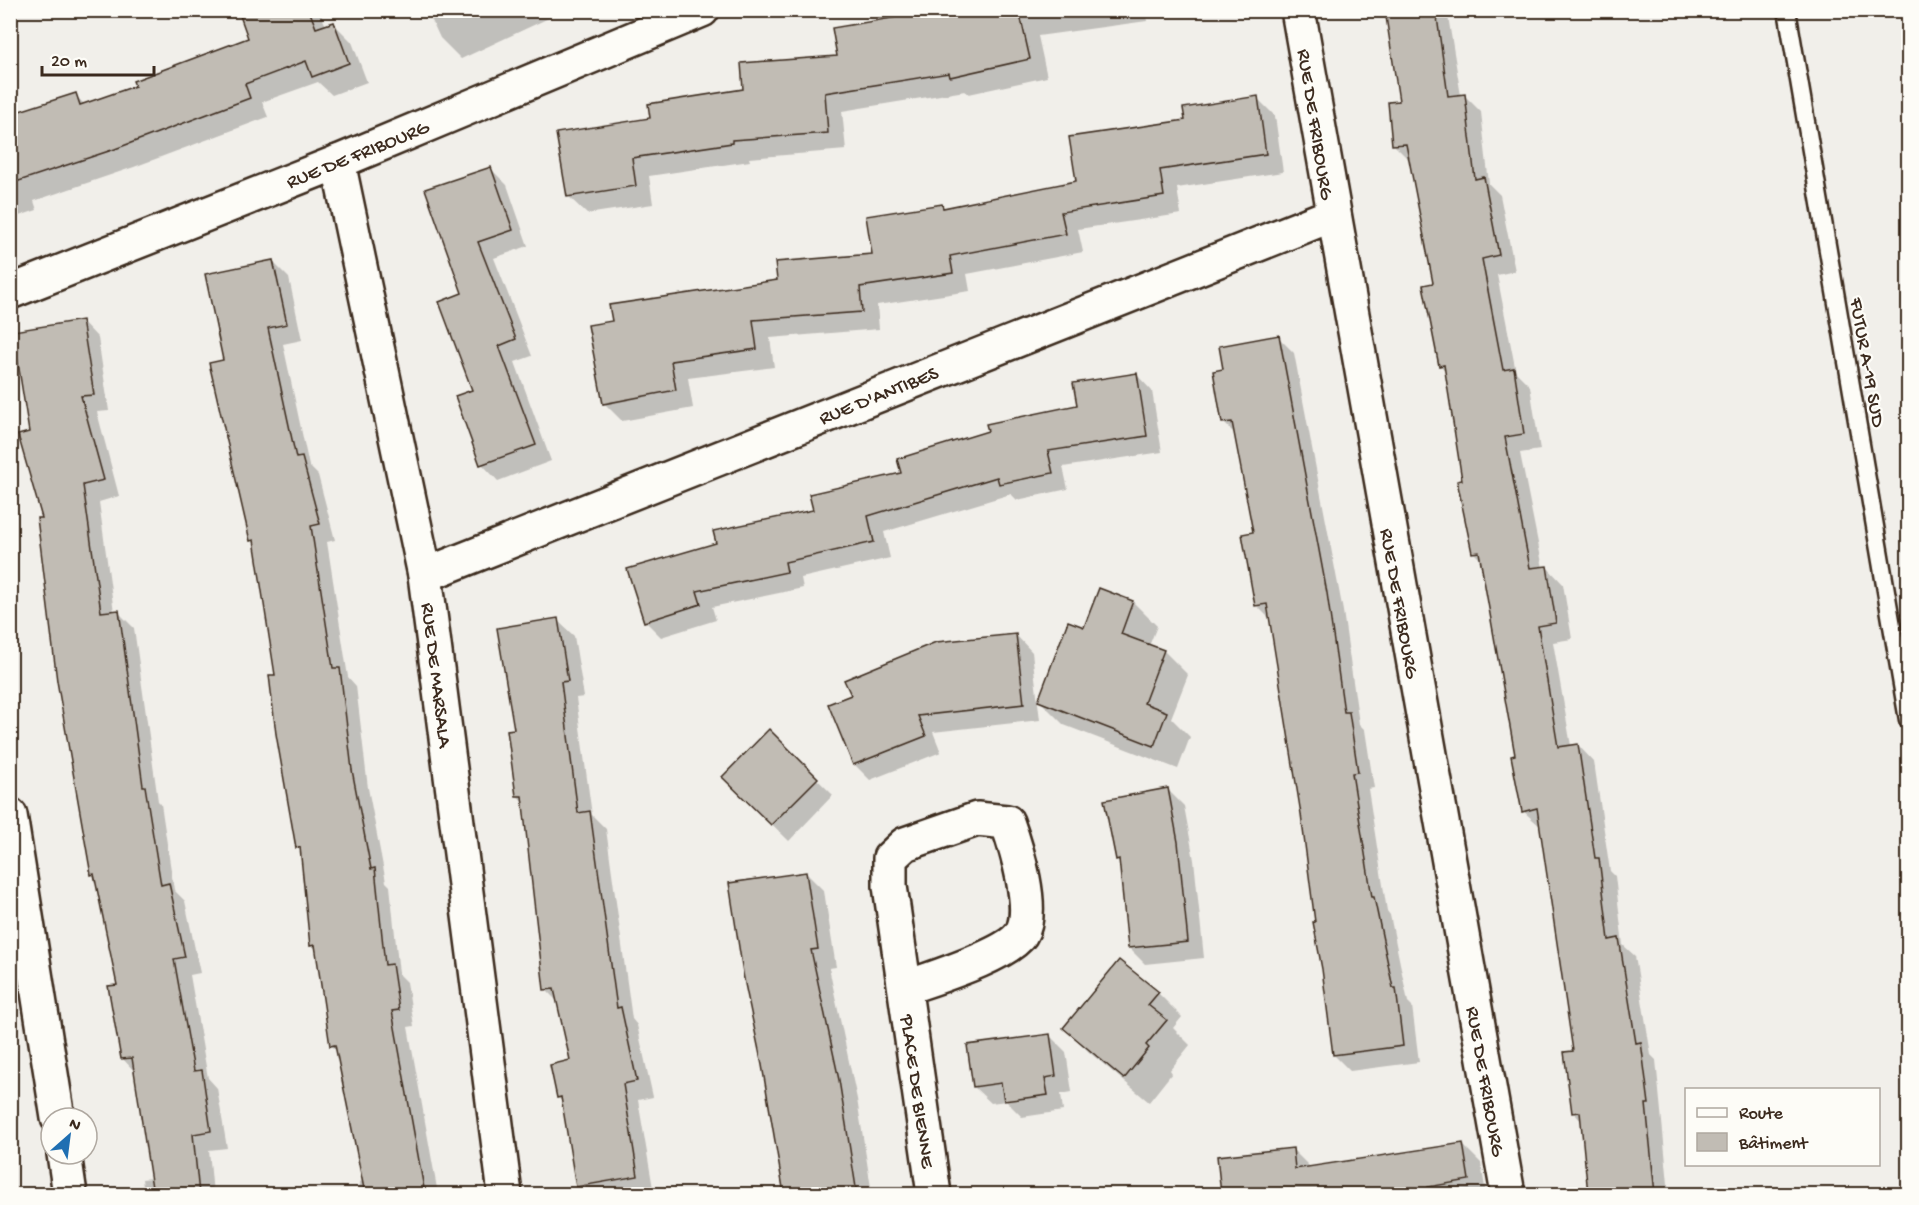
<svg xmlns="http://www.w3.org/2000/svg" width="1919" height="1205" font-family="'Gochi Hand',sans-serif">
  <style>
    .shadow { fill: #0003 }
    .building { fill: #c1bcb4; stroke: #3b2a1e; stroke-width: 1.5 }
    .lines { fill: none; stroke-linecap: round; stroke-linejoin: round }
    .service-casing { stroke: #3b2a1e; stroke-width: 21 }
    .minor-casing { stroke: #3b2a1e; stroke-width: 38 }
    .service { stroke: #fdfcf7; stroke-width: 16 }
    .minor { stroke: #fdfcf7; stroke-width: 33 }
    .labels { text-anchor: middle; stroke-width: 4.5; stroke-linejoin: round; paint-order: stroke }
    .street-label { font-size: 20px; fill: #3b2a1e; stroke: #fdfcf7 }
  </style>
  <rect width="100%" height="100%" fill="#f1efea"/>
  <filter id="ink" filterUnits="userSpaceOnUse"><feTurbulence type="fractalNoise" baseFrequency=".0167" numOctaves="2"/><feDisplacementMap in="SourceGraphic" scale="12" xChannelSelector="R" yChannelSelector="G"/><feConvolveMatrix kernelMatrix="1 2 1 2 8 2 1 2 1" color-interpolation-filters="sRGB"/></filter>
  <g filter="url(#ink)">
    <g class="shadow">
      <polygon points="259,10 319,10 326,26 333,23 352,42 367,82 332,95 318,82 262,102 268,117 134,167 34,201 37,210 10,219 10,120 75,95 85,105 137,87 250,39"/>
      <polygon points="427,10 548,10 551,17 461,59 440,38"/>
      <polygon points="936,10 1145,10 1147,21 1038,36 1047,77 969,94 965,91 842,111 846,150 749,158 750,161 649,176 653,204 587,214 568,196 652,119 839,58"/>
      <polygon points="1387,10 1447,10 1461,96 1465,96 1481,112 1489,184 1500,195 1515,271 1497,275 1516,372 1530,386 1540,450 1520,453 1543,568 1547,567 1563,584 1572,639 1553,642 1571,746 1578,745 1594,762 1610,871 1615,876 1623,945 1635,956 1651,1055 1656,1060 1669,1194 1590,1194 1582,1122 1574,1113 1575,1052 1541,827 1523,811 1516,756 1483,562 1473,552 1447,372 1440,365 1435,284 1410,161 1394,145 1401,102"/>
      <polygon points="1257,98 1275,116 1283,172 1177,188 1181,214 1078,229 1083,252 967,274 970,291 877,305 879,329 770,338 774,367 688,378 693,408 622,421 604,403 613,322 874,255 941,205 945,209 1078,182 1187,121"/>
      <polygon points="490,168 507,185 528,246 494,258 532,356 515,362 551,461 498,481 482,464 464,294"/>
      <polygon points="273,262 289,278 302,340 283,344 309,466 318,475 335,540 327,542 348,677 356,686 368,788 386,882 390,886 399,974 407,982 414,1026 408,1027 438,1194 361,1194 359,1182 364,1181 338,1052 331,1045 318,951 311,945 302,851 297,847 277,676 257,546 251,540 224,361"/>
      <polygon points="82,321 98,338 109,411 97,412 119,496 99,502 114,612 118,612 134,628 158,801 161,804 174,890 185,901 200,973 190,975 208,1078 217,1088 227,1148 209,1150 213,1194 144,1194 142,1179 152,1178 135,1072 123,1059 118,986 97,878 92,874 30,433"/>
      <polygon points="1278,337 1294,353 1343,611 1359,724 1365,730 1374,788 1368,789 1387,911 1390,915 1408,1002 1412,1006 1419,1062 1350,1071 1334,1055 1302,813 1271,620 1256,605 1254,533 1236,435 1224,423 1225,370"/>
      <polygon points="1136,374 1152,391 1162,452 1063,467 1068,489 1017,500 1011,494 884,532 890,558 801,578 803,588 712,607 716,620 661,637 645,621 718,544 815,512 1078,406"/>
      <polygon points="1133,602 1157,626 1149,646 1164,651 1188,675 1171,718 1190,737 1178,769 1064,725 1040,701 1084,629"/>
      <polygon points="557,620 574,636 584,697 576,698 592,815 606,829 632,1019 637,1025 653,1097 638,1100 654,1194 586,1194 578,1186 563,1103 558,1097 572,1061 559,1003 545,989 524,802 517,796 516,731"/>
      <polygon points="1016,635 1032,652 1040,720 933,732 941,752 870,780 854,764 853,696"/>
      <polygon points="769,732 833,795 789,841 724,777"/>
      <polygon points="1168,790 1184,806 1194,860 1204,958 1145,964 1129,948 1121,863 1117,859"/>
      <polygon points="806,873 824,891 836,967 829,968 857,1099 872,1194 784,1194 764,1065"/>
      <polygon points="1158,993 1182,1017 1173,1028 1190,1045 1170,1070 1172,1073 1149,1102 1089,1052 1065,1028"/>
      <polygon points="1050,1036 1066,1052 1072,1092 1061,1094 1063,1111 1022,1117 1006,1101 991,1103 974,1087"/>
      <polygon points="1463,1145 1481,1163 1486,1194 1192,1194 1222,1190 1293,1150 1311,1168"/>
    </g>
    <g class="building">
      <polygon points="238,10 309,10 316,28 334,22 349,63 312,77 306,61 245,84 250,98 115,149 10,184 10,114 76,93 80,105 135,86 133,81 248,38"/>
      <polygon points="939,10 1019,10 1030,59 950,77 949,73 825,93 828,133 732,140 732,143 632,158 636,186 567,197 556,133 650,118 648,104 743,89 741,63 837,56 832,28"/>
      <polygon points="1385,10 1436,10 1448,96 1465,94 1475,179 1484,177 1499,255 1482,259 1503,370 1514,368 1524,434 1505,437 1530,568 1547,566 1556,623 1538,626 1558,747 1578,744 1595,858 1599,858 1609,940 1619,938 1636,1043 1641,1042 1649,1104 1646,1104 1655,1194 1588,1194 1580,1112 1572,1113 1564,1052 1573,1051 1537,808 1522,812 1511,756 1515,755 1479,552 1472,553 1457,481 1462,480 1444,365 1439,366 1423,285 1433,283 1406,144 1392,145 1388,102 1399,101"/>
      <polygon points="1258,96 1266,154 1160,170 1164,196 1061,212 1066,234 950,256 953,273 860,287 862,312 753,320 757,349 671,361 676,390 603,404 588,325 612,321 609,305 777,280 775,262 872,254 866,216 942,204 943,208 1076,181 1069,137 1185,120 1183,108"/>
      <polygon points="491,167 513,230 478,242 516,339 499,346 536,445 480,465 455,396 472,390 439,302 462,293 425,189"/>
      <polygon points="273,260 287,324 268,328 296,458 302,457 320,524 311,526 333,668 340,668 352,770 371,869 375,868 385,965 392,964 399,1010 392,1011 425,1194 365,1194 335,1045 330,1046 315,945 310,946 300,847 296,848 276,734 269,675 275,675 254,540 250,541 209,363 223,360 205,274"/>
      <polygon points="82,320 94,395 81,396 104,480 83,485 101,612 119,610 143,786 145,786 161,885 169,883 185,957 174,959 194,1071 202,1070 211,1131 193,1134 199,1194 153,1194 132,1058 121,1059 108,986 117,985 94,874 91,875 57,681 37,518 42,518 18,435 29,432 13,331"/>
      <polygon points="1279,335 1327,593 1344,712 1349,712 1358,772 1352,773 1372,897 1374,897 1393,988 1396,988 1403,1046 1333,1055 1322,969 1313,922 1315,922 1301,814 1267,604 1255,606 1242,534 1253,532 1232,422 1222,423 1213,371 1223,369 1219,346"/>
      <polygon points="1137,373 1147,436 1048,451 1053,473 999,484 997,477 868,516 874,542 785,562 787,572 697,591 701,604 644,622 627,569 716,543 713,531 813,510 809,494 901,473 897,459 988,431 986,424 1077,405 1073,383"/>
      <polygon points="1099,588 1133,601 1121,634 1164,650 1144,703 1167,712 1154,746 1038,701 1068,621 1084,627"/>
      <polygon points="558,618 568,681 561,682 578,813 590,811 617,1008 621,1007 637,1081 623,1084 638,1176 576,1187 561,1097 557,1098 550,1065 570,1060 554,989 544,990 522,796 516,796 507,730 514,729 497,628"/>
      <polygon points="1016,634 1024,704 918,716 926,736 853,765 828,704 851,695 844,680 936,642"/>
      <polygon points="769,729 818,778 771,825 722,777"/>
      <polygon points="1168,788 1178,842 1188,942 1128,948 1119,859 1116,860 1104,800"/>
      <polygon points="806,872 818,949 811,950 839,1080 857,1194 784,1194 762,1065 744,979 729,883"/>
      <polygon points="1119,960 1159,992 1148,1005 1167,1020 1146,1045 1149,1048 1124,1079 1063,1028"/>
      <polygon points="1050,1034 1056,1076 1045,1078 1048,1095 1004,1101 1001,1083 973,1087 967,1045"/>
      <polygon points="1463,1143 1469,1180 1428,1187 1430,1194 1221,1194 1217,1156 1293,1148 1295,1169"/>
    </g>
    <g class="lines">
      <g class="service-casing">
        <polyline id="service" points="1787,10 1908,720"/>
      </g>
      <g class="minor-casing">
        <g id="minor">
          <polyline points="1298,10 1508,1194"/>
          <polyline points="338,162 425,575 505,1194"/>
          <polyline points="10,292 338,162 702,10"/>
          <polyline points="425,575 1332,215"/>
          <polyline points="10,815 58,1118"/>
          <path d="M905 988C932 978 1006 956 1021 934 1036 910 1016 847 1007 822L977 819 905 844 890 858V886L934 1194"/>
          <polyline points="64,1154 70,1194"/>
        </g>
      </g>
      <use href="#service" class="service"/>
      <use href="#minor" class="minor"/>
    </g>
  </g>
  <g class="labels">
    <g class="street-label">
      <text transform="translate(1317 124) rotate(81)" y="7">RUE DE FRIBOURG</text>
      <text transform="translate(357 153) rotate(-22)" y="7">RUE DE FRIBOURG</text>
      <text transform="translate(1869 362) rotate(80)" y="7">FUTUR A-19 SUD</text>
      <text transform="translate(878 394) rotate(-22)" y="7">RUE D'ANTIBES</text>
      <text transform="translate(1401 603) rotate(80)" y="7">RUE DE FRIBOURG</text>
      <text transform="translate(438 675) rotate(83)" y="7">RUE DE MARSALA</text>
      <text transform="translate(1487 1081) rotate(80)" y="7">RUE DE FRIBOURG</text>
      <text transform="translate(919 1091) rotate(82)" y="7">PLACE DE BIENNE</text>
    </g>
  </g>
  <rect width="1919" height="1205" fill="none" stroke="#fdfcf7" stroke-width="36"/>
  <rect x="18" y="18" width="1883" height="1169" fill="none" stroke="#3b2a1e" stroke-width="2" filter="url(#ink)"/>
  <rect x="1685" y="1088" width="195" height="78" fill="#fdfcf7" stroke="#afa8a0" stroke-width="1.5"/>
  <rect x="1697" y="1108" width="30" height="9" fill="#fdfcf7" stroke="#afa8a0" stroke-width="1.5"/>
  <text x="1739" y="1118" font-size="18" fill="#3b2a1e">Route</text>
  <rect x="1697" y="1133" width="30" height="18" fill="#c1bcb4" stroke="#afa8a0" stroke-width="1.5"/>
  <text x="1739" y="1148" font-size="18" fill="#3b2a1e">Bâtiment</text>
  <g transform="translate(69 1136) rotate(28)"><circle r="28" fill="#fdfcf7" stroke="#afa8a0" stroke-width="1.5"/>
  <path d="M0-4.5L10 22L0 15L-10 22Z" fill="#1f6fb2"/>
  <text y="-9" font-size="16" font-weight="bold" text-anchor="middle" fill="#3b2a1e">N</text>
  </g>
  <path d="M42 66v9h112v-9" fill="none" stroke="#3b2a1e" stroke-width="3"/>
  <text x="51" y="66" font-size="18" fill="#3b2a1e" stroke="#fdfcf7" stroke-width="4.5" paint-order="stroke">20 m</text>
</svg>
